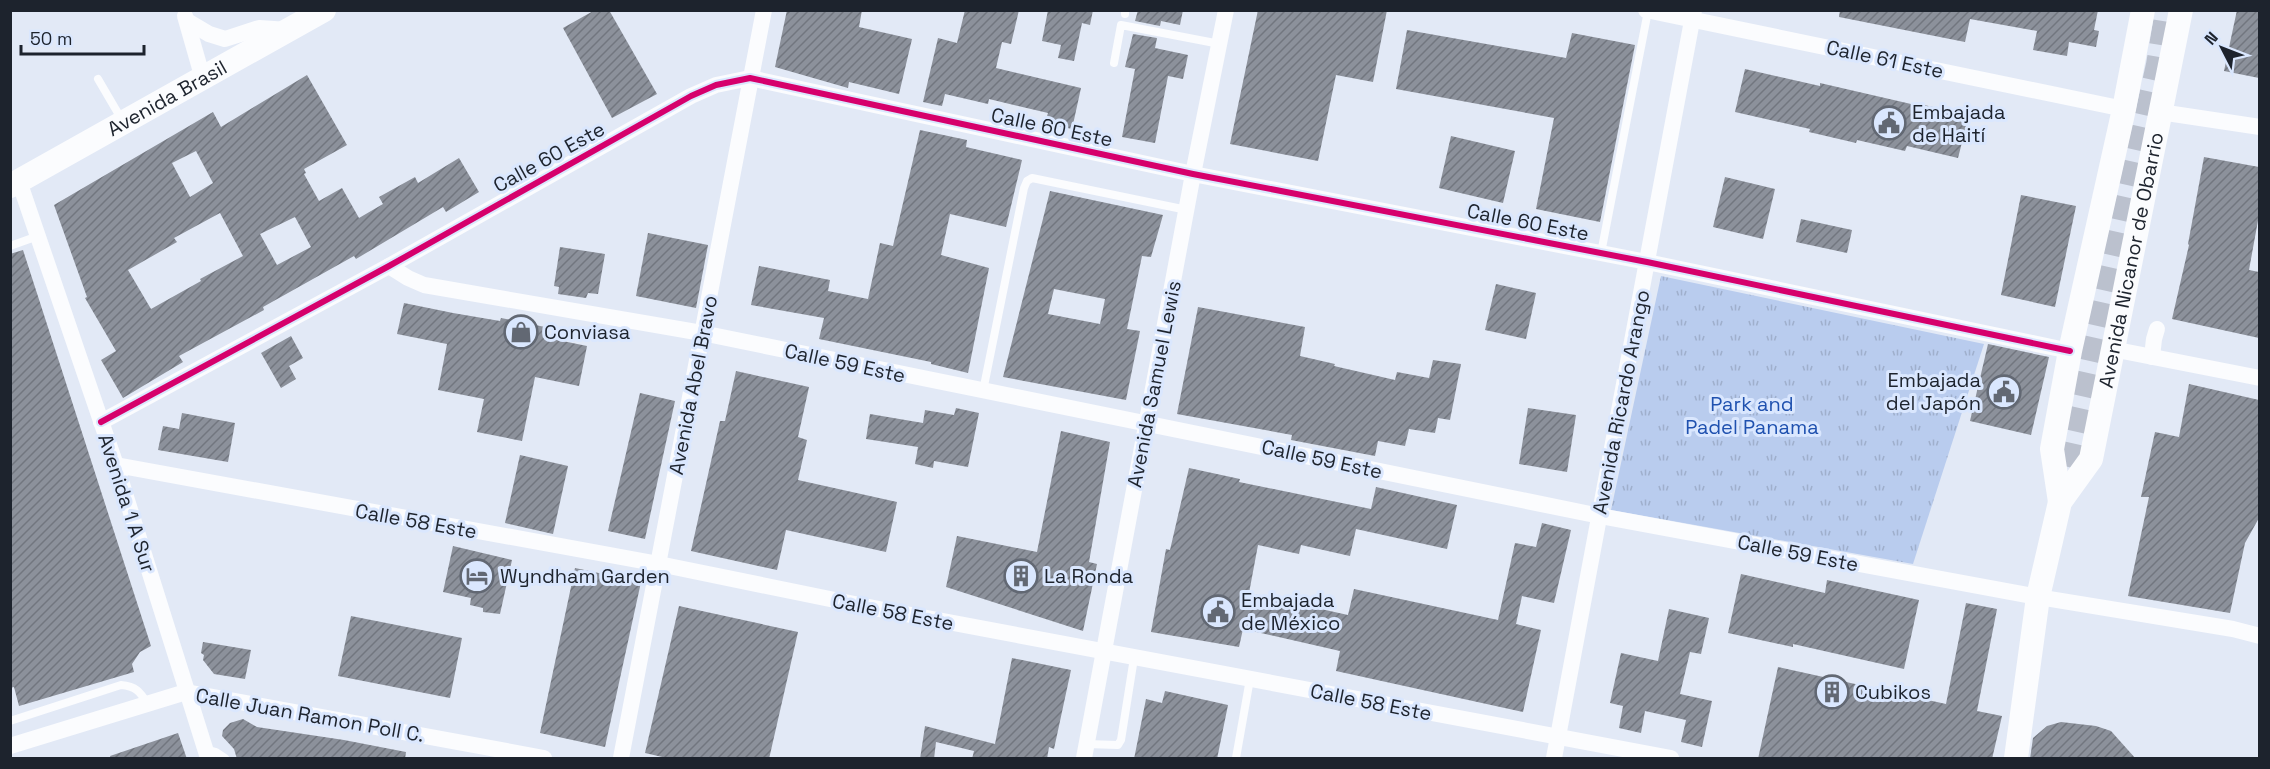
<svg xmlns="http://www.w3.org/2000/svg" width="2270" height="769" font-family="'Space Grotesk',sans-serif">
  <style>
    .grass { fill: url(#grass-tufts) }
    .building { fill: url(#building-hatch); fill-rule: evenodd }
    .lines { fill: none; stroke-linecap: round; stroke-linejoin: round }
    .secondary-tunnel { stroke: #bbc1ce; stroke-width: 24; stroke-dasharray: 24 12; stroke-linecap: butt }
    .lane { stroke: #fbfcfe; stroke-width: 8 }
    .street { stroke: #fbfcfe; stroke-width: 16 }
    .secondary { stroke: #fbfcfe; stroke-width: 24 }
    .cycleway-casing { stroke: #dae7fe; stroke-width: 10 }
    .cycleway { stroke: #d6006c; stroke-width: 6 }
    .labels { text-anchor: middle; stroke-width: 6; stroke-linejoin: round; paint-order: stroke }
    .street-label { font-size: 20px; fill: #1d232d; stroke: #dae7fe }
    .poi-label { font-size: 20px; fill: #1d232d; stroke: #dae7fe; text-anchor: start }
    .park-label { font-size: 20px; fill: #1f51af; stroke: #dae7fe }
  </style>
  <defs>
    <pattern id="grass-tufts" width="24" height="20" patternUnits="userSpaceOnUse" patternTransform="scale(1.5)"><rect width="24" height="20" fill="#b9ccee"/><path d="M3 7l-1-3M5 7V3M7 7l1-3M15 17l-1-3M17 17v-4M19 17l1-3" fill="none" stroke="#9fafcc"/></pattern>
    <pattern id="building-hatch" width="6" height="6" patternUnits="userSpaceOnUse" patternTransform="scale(1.5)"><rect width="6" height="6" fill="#8c919b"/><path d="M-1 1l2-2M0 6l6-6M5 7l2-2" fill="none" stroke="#72767f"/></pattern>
  </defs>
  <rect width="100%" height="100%" fill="#e2e9f6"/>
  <polygon class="grass" points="1661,276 1984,344 1913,564 1611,510"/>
  <g class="building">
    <polygon points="595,10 609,10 657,94 612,118 563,28"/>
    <polygon points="787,10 862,10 859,27 912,39 899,94 849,82 848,88 775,67"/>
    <polygon points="965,10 1019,10 1011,44 1002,42 996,68 1081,88 1072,129 1045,123 1048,113 989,99 988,104 945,94 942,106 923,102 938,38 957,43"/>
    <polygon points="1048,10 1093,10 1090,25 1082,23 1074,61 1058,58 1061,45 1042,41"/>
    <polygon points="1138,10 1183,10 1180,25 1161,21 1160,26 1135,21"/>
    <polygon points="1258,10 1387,10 1373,82 1336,75 1318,161 1230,144"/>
    <polygon points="1840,10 2098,10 2094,30 2099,31 2096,47 2069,42 2067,56 2033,50 2037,31 1970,19 1965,42 1839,17"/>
    <polygon points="2237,10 2259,10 2259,78 2224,71"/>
    <polygon points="1407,30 1566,58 1572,33 1635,45 1600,222 1536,209 1554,118 1396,89"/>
    <polygon points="1133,34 1157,38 1155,48 1188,55 1183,79 1168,76 1155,143 1122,137 1135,69 1125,67"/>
    <polygon points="1745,69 1820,86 1820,83 1924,107 1924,105 1969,115 1958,158 1907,146 1905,151 1857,140 1856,143 1809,132 1810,129 1735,112"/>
    <path d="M307 75 347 145 304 169 306 173 304 174 319 201 342 188 359 218 383 204 379 197 415 177 418 183 459 158 479 192 446 212 443 207 356 259 354 256 263 307 264 310 179 356 183 362 123 398 101 360 116 351 85 298 87 297 54 205 213 112 221 127ZM196 151 213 183 190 197 172 163ZM220 213 243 256 200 279 201 281 151 309 128 270 177 242 174 238ZM295 217 311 247 277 265 260 234Z"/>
    <polygon points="920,130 967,140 966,147 1022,160 1006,227 950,214 941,255 989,268 968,373 931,364 931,362 819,339 824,318 751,305 759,266 830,280 828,291 868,299 880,243 893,246"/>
    <polygon points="1451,136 1515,151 1503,203 1439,188"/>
    <polygon points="2204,157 2259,167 2259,215 2249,270 2259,272 2259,338 2172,319 2189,245 2188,244"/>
    <polygon points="1725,177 1775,189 1763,239 1713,227"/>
    <path d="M1050 191 1163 215 1151 257 1142 256 1127 329 1140 331 1126 400 1003 377ZM1054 289 1105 299 1100 324 1048 314Z"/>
    <polygon points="2021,195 2076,206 2055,307 2001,295"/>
    <polygon points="1801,219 1852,230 1847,253 1796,242"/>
    <polygon points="648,233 708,245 696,308 636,296"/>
    <polygon points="560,247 605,254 598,294 588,293 586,298 558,294 559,287 554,286"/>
    <polygon points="23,250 151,646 140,652 132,664 134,672 19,706 14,687 10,688 10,254"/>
    <polygon points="1496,284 1536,293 1526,339 1485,330"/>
    <polygon points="404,303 453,313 500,321 501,318 545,327 543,337 587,346 579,386 535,377 522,441 477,432 484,399 438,390 447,344 397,334"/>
    <polygon points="1198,307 1305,327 1300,356 1335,364 1334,366 1395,380 1397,372 1429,378 1433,360 1461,364 1450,420 1438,418 1435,433 1409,429 1405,446 1378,441 1375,456 1291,440 1292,435 1177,414"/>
    <polygon points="291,336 303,358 289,366 296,379 281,388 261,353"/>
    <polygon points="1988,344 2049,357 2031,435 1970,421"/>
    <polygon points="736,371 809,387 798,437 807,440 798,480 897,502 886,552 786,530 777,570 691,551 720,421 725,421"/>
    <polygon points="2189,384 2259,400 2259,518 2245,543 2230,613 2128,596 2149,497 2141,497 2155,432 2179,437"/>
    <polygon points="640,393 675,401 645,539 608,531"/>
    <polygon points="956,408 979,413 968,467 934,461 933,468 915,464 918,447 866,439 870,414 923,423 925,410 954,415"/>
    <polygon points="1528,408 1576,415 1567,472 1519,464"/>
    <polygon points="182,413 235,423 228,462 158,450 163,426 179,429"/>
    <polygon points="1061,431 1110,442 1089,562 1097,564 1083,631 946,587 957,536 1037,552"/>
    <polygon points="520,455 568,466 553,534 505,523"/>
    <polygon points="1189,468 1240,479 1239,482 1371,509 1376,487 1457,505 1447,549 1356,529 1350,556 1301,545 1299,554 1258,545 1249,593 1348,615 1354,589 1498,620 1515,543 1536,547 1542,523 1571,530 1554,603 1522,596 1516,624 1541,630 1523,712 1336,671 1340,651 1243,629 1239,647 1151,632 1166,549 1170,550"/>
    <polygon points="453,546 512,560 500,614 483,612 483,608 470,605 471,598 443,592"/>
    <polygon points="575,568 641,582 605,747 540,733"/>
    <polygon points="1741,574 1825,593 1827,580 1919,600 1904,669 1793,644 1793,647 1728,633"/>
    <polygon points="1966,603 1997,609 1977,711 2002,716 1992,759 1758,759 1778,667 1946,704"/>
    <polygon points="679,606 798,632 769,759 671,759 645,753"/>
    <polygon points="1669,609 1709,618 1701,654 1690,652 1680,694 1712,701 1702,747 1681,742 1686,720 1645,711 1641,733 1619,728 1623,706 1610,703 1621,653 1658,661"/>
    <polygon points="351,616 462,638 450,698 338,676"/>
    <polygon points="203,642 251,650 245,679 214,674 203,660 204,655 201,653"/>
    <polygon points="1012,658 1071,670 1054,749 1049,747 1047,759 972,759 974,751 936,742 934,759 920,759 925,726 995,744"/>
    <polygon points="1165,691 1228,705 1217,759 1134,759 1146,699 1162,703"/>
    <polygon points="243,719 257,727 344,740 406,752 405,759 237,759 234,749 222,736 223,730 230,723"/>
    <polygon points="2061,722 2096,726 2111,731 2136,759 2030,759 2033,738 2047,726"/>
    <polygon points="178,733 187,759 111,759 110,756"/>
  </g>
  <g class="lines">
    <polyline class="secondary-tunnel" points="2060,502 2158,65 2167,10"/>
    <g class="lane">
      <polyline points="1125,14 1125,10"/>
      <polyline points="1114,63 1121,25 1220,44"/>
      <polyline points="98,79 122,120"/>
      <polyline points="10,246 38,236"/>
      <polyline points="1601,253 1648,11"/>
      <polyline points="983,391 1024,188 1027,181 1032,178 1187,210"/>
      <path d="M10 721 121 685C136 686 140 692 148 704"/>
      <polyline points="1086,744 1118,745 1121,740 1134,658"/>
      <polyline points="205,749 216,752 225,758"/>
      <polyline points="1236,758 1250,679"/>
    </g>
    <g class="street">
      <polyline points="1646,10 2124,109"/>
      <polyline points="185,16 203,79"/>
      <polyline points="187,21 209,34 225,39 259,28 288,30"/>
      <polyline points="2160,112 2260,127"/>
      <polyline points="19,181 116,465 208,758"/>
      <polyline points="389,266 408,278 424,285 702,333 1600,516 2038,597 2233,629 2260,636"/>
      <polyline points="2112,349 2260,378"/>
      <polyline points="2152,357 2154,339 2157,329"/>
      <polyline points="101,422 389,266 691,96 716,85 750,78 1193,174 1647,262 2070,351"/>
      <polyline points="116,465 659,564 879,609 1671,758"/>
      <polyline points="10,746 186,692 544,758"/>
      <polyline points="621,758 764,10"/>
      <polyline points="1084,758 1193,174 1226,10"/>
      <polyline points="1554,758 1694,10"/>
    </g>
    <g class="secondary">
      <path id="s1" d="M10 186 324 10"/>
      <polyline points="2060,502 2052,449 2070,351 2124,109 2143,10"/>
      <path id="s2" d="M2016 758 2038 597 2060 502 2091 459 2181 10"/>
    </g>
    <g class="cycleway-casing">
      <polyline id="cycleway" points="101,422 389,266 691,96 716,85 750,78 1193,174 1647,262 2070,351"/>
    </g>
    <use href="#cycleway" class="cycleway"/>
  </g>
  <defs>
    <g id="civic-ring" transform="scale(1.725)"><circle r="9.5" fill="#dae7fe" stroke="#626873" stroke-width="1.5"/><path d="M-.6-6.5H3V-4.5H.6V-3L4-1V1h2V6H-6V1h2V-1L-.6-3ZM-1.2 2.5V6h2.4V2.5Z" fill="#626873"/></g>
    <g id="shop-ring" transform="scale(1.725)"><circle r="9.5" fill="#dae7fe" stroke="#626873" stroke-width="1.5"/><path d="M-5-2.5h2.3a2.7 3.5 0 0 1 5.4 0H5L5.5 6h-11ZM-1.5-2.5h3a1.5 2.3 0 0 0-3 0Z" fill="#626873"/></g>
    <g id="hotel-ring" transform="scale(1.725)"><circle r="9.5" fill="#dae7fe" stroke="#626873" stroke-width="1.5"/><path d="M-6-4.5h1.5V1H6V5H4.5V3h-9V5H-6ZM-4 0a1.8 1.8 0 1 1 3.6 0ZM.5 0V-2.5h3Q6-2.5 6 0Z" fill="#626873"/></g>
    <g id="building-ring" transform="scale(1.725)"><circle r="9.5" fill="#dae7fe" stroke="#626873" stroke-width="1.5"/><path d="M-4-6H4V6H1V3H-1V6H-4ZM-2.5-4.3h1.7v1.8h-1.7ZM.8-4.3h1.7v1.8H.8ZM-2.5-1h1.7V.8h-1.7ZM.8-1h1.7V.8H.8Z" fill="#626873"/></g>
  </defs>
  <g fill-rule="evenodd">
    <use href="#civic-ring" x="1889" y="123"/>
    <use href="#shop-ring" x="521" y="332"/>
    <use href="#civic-ring" x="2004" y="392"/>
    <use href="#hotel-ring" x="477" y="576"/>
    <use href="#building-ring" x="1021" y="576"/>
    <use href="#civic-ring" x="1218" y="612"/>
    <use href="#building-ring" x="1832" y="692"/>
  </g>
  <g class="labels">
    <g class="street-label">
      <text transform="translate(1885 59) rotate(12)" y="7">Calle 61 Este</text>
      <text dy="7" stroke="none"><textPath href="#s1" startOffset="180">Avenida Brasil</textPath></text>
      <text transform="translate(1052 127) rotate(12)" y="7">Calle 60 Este</text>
      <text transform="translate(549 157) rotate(-29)" y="7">Calle 60 Este</text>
      <text transform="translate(1528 222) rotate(11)" y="7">Calle 60 Este</text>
      <text dy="7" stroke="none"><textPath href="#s2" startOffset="516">Avenida Nicanor de Obarrio</textPath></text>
      <text transform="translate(845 363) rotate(12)" y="7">Calle 59 Este</text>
      <text transform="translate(1154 384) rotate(-79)" y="7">Avenida Samuel Lewis</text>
      <text transform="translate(693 385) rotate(-79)" y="7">Avenida Abel Bravo</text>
      <text transform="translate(1621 402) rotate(-79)" y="7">Avenida Ricardo Arango</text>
      <text transform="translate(1322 459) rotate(12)" y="7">Calle 59 Este</text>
      <text transform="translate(127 503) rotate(72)" y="7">Avenida 1 A Sur</text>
      <text transform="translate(416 521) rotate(10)" y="7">Calle 58 Este</text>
      <text transform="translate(1798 553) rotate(11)" y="7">Calle 59 Este</text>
      <text transform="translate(893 612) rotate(11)" y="7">Calle 58 Este</text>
      <text transform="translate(1371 702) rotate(11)" y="7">Calle 58 Este</text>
      <text transform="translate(310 715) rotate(10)" y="7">Calle Juan Ramon Poll C.</text>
    </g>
    <g class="poi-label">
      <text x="1912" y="119">Embajada<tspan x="1912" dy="23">de Haití</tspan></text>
      <text x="544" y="339">Conviasa</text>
      <text x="1981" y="387" text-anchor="end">Embajada<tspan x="1981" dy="23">del Japón</tspan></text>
      <text x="500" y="583">Wyndham Garden</text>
      <text x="1044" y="583">La Ronda</text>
      <text x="1241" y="607">Embajada<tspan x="1241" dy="23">de México</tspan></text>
      <text x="1855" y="699">Cubikos</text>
    </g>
    <g class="park-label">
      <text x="1752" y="411">Park and<tspan x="1752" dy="23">Padel Panama</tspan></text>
    </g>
  </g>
  <rect width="2270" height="769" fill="none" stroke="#1d232d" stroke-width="24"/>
  <g transform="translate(2222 48) rotate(312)" stroke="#dae7fe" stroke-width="4.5" paint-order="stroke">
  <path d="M0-4.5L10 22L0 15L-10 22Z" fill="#1d232d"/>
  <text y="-9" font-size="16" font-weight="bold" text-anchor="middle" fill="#1d232d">N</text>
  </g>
  <path d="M21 45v9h123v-9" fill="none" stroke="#1d232d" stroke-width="3"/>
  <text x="30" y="45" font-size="18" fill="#1d232d" stroke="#dae7fe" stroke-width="4.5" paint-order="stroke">50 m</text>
</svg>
